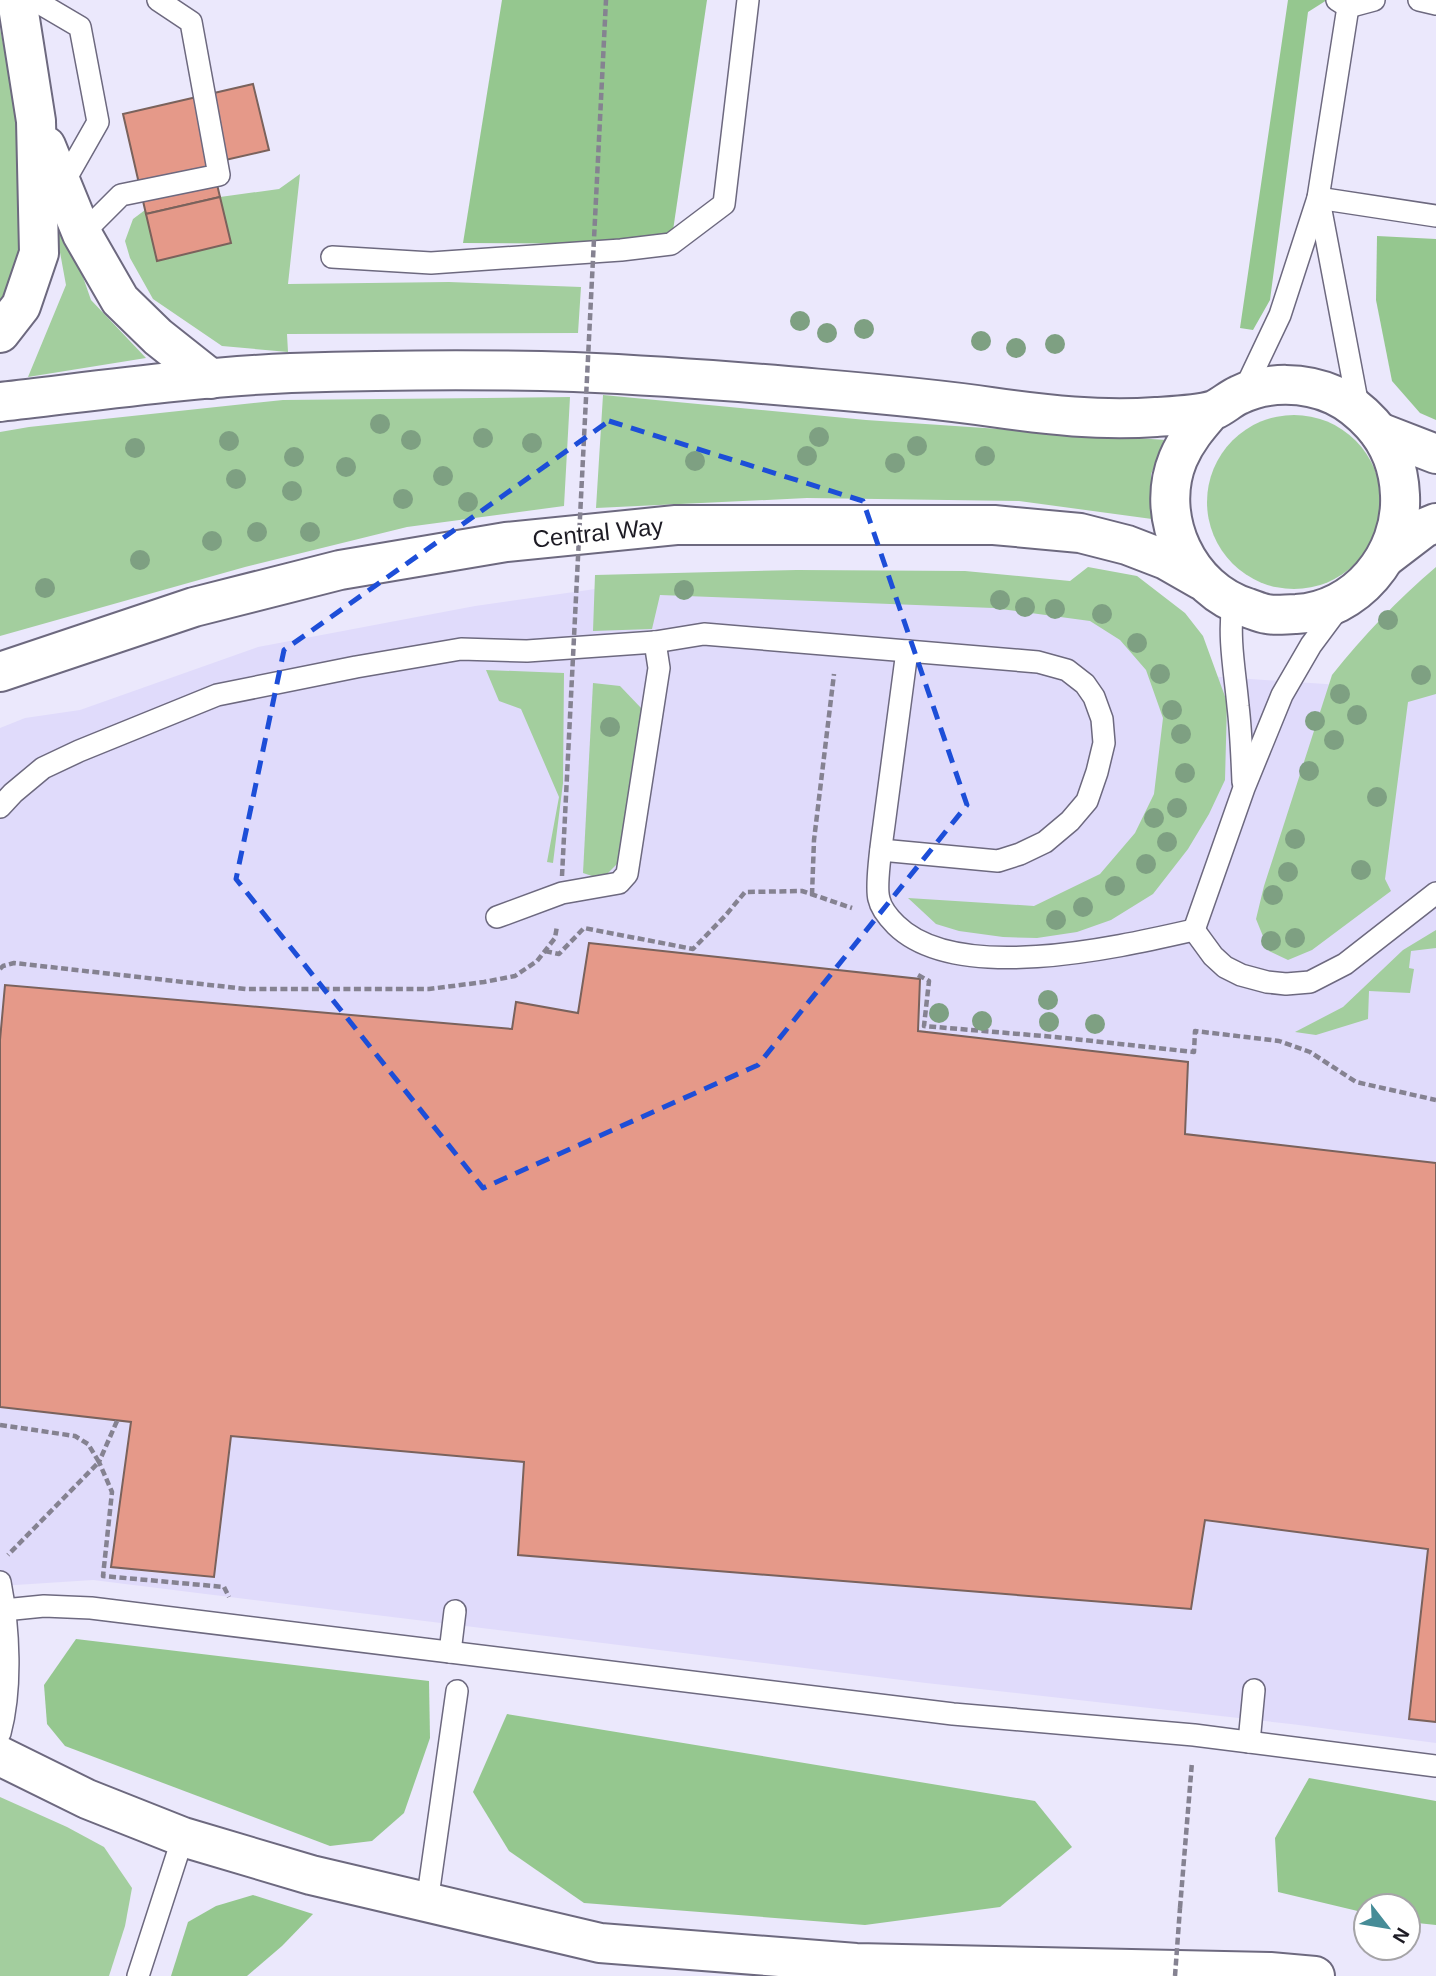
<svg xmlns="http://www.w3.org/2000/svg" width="1436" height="1976" font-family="Arial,sans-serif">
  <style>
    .built { fill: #e0dbfb }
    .green { fill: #a3ce9e }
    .forest { fill: #95c78f }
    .building { fill: #e59989; stroke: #7a625c; stroke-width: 2 }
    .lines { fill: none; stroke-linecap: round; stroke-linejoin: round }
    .lane-casing { stroke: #6d697f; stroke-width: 24 }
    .street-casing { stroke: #6d697f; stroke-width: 42 }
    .secondary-casing { stroke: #6d697f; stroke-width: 42 }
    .highway-casing { stroke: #6d697f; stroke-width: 42 }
    .path { stroke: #858291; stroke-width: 4.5; stroke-dasharray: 7 3.5; stroke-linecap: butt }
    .lane { stroke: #fff; stroke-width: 21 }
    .street { stroke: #fff; stroke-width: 38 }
    .secondary { stroke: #fff; stroke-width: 38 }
    .highway { stroke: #fff; stroke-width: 38 }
    .path-bridge { stroke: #858291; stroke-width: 4.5; stroke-dasharray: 7 3.5; stroke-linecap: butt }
    .tree { fill: #7ea082 }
    .marked { fill: none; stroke: #1d4ed8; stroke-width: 5; stroke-dasharray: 14 9; stroke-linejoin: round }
    .labels { text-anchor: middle; stroke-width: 5; stroke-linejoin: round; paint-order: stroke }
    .street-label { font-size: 24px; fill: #1d1b24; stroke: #fff }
  </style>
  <rect width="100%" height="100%" fill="#ebe8fc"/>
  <polygon class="built" points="624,585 1114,597 1178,674 1340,685 1436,597 1436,1743 1291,1724 926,1683 93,1580 0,1586 0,728 25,718 80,710 258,647 475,606"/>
  <g class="green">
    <polygon points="0,28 20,132 26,217 20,289 0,327"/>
    <polygon points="44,165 91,300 146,358 28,377 66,285"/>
    <polygon points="300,174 288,284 449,282 581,287 578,333 287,334 288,352 222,346 153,299 130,258 125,241 133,219 145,210 157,261 230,243 220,197 279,189"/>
    <polygon points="603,395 866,420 1166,440 1151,474 1152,519 1019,501 807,498 596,508"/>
    <polygon points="570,397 564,506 407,527 245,567 0,636 0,432 29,427 283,400"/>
    <circle cx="1294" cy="502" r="87"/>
    <polygon points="1088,567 1137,576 1185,613 1203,636 1227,702 1225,780 1209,814 1188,849 1153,894 1111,920 1077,932 1037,938 1003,937 959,931 936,924 908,898 1034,906 1100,874 1135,833 1154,794 1163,718 1146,670 1120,640 1090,621 993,608 660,595 652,629 593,631 595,575 797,570 965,571 1070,581"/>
    <path d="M1436 567V694L1408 702 1385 879 1391 891 1312 950 1288 960 1269 951 1256 919 1264 886 1332 675C1363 636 1398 599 1436 567Z"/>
    <polygon points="486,670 564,673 563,783 553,863 547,862 559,797 521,709 499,701"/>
    <polygon points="593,683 620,686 642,709 625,856 607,874 595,877 583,873"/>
    <polygon points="1436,930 1436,948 1411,951 1409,968 1414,969 1410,993 1369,991 1368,1019 1316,1035 1295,1032 1343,1007 1403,950"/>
    <polygon points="0,1797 67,1827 104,1847 132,1888 125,1926 109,1976 0,1976"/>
  </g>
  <g class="forest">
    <polygon points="502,0 707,0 671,244 463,243"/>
    <polygon points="1288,0 1327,0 1308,12 1270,300 1253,330 1240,328"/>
    <polygon points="1377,236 1436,239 1436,420 1420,413 1392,381 1376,300"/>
    <polygon points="76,1639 429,1681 430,1738 404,1813 372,1841 330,1846 65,1746 47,1724 44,1685"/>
    <polygon points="507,1714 1035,1801 1072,1847 1000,1907 865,1925 584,1903 509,1851 473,1792"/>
    <polygon points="1309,1778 1436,1801 1436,1925 1408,1922 1408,1906 1366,1906 1366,1913 1278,1892 1275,1838"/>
    <polygon points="253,1895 313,1914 282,1946 247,1976 171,1976 188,1922 216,1906"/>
  </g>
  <g class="building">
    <polygon points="253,84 269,150 212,163 220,197 146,214 123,114"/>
    <polygon points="220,197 231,243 157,261 146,214"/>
    <polygon points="589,943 920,979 918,1031 1188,1062 1185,1134 1436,1163 1436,1722 1409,1719 1428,1549 1205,1520 1191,1609 518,1555 524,1462 231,1436 214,1577 111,1567 131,1422 0,1407 0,1040 5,985 512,1029 516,1002 578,1013"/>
  </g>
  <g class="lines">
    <g class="lane-casing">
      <g id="lane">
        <polyline points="34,0 80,27 98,122 61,187"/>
        <polyline points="1419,0 1436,4"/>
        <polyline points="1348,7 1374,0"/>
        <polyline points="1318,198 1436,216"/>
        <polyline points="1319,200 1359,411"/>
        <polyline points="82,234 121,195 219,175 191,22 158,0"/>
        <polyline points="332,257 431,263 621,250 671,244 724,204 748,0"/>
        <polyline points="1243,393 1280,315 1318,198 1348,7 1337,0"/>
        <path d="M1233 603C1228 638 1235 672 1238 706 1241 731 1242 757 1243 782"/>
        <path d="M907 651C899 709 892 767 884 825 882 840 875 886 879 899 881 909 889 918 896 925 957 985 1119 947 1194 930"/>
        <polyline points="0,807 13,793 43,768 79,751 217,695 356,667 461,649 527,651 655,642 704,634 1038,662 1067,670 1085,684 1094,697 1102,719 1104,743 1097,772 1087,801 1070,821 1045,842 1020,854 998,861 881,850"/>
        <polyline points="497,917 562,893 619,883 627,874 659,668 655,642"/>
        <polyline points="1194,930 1244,788 1282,695 1311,645 1340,606"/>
        <polyline points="1194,930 1213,956 1225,967 1241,975 1267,982 1286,984 1310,982 1345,964 1436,893"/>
        <path d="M0 1582C9 1628 12 1688 0 1733"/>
        <polyline points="0,1616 4,1610 44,1606 91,1608 953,1714 1194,1735 1436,1766"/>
        <polyline points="450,1652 455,1611"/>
        <polyline points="1249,1742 1254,1690"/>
        <polyline points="427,1903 457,1691"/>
        <polyline points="138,1976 183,1837"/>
      </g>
    </g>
    <g class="street-casing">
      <g id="street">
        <polyline points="46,146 82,234 120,300 158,337 211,379"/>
        <polyline points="0,333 21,306 39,253 36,121 17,0"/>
      </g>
    </g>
    <g class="secondary-casing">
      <polyline id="secondary" points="0,1756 87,1799 183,1837 311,1875 600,1943 856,1963 1270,1972 1315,1976"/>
    </g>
    <g class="highway-casing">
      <g id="highway">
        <path d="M0 402C96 391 194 377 291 373 385 370 480 369 574 372 645 375 716 380 787 386 856 392 923 397 991 407 1047 415 1100 421 1156 417 1172 416 1199 415 1214 410 1223 406 1230 399 1239 395 1267 381 1305 382 1334 395 1349 402 1361 412 1372 424 1390 444 1399 469 1400 495 1403 555 1356 611 1296 614 1286 614 1276 616 1267 614 1260 613 1254 610 1248 608 1188 590 1154 517 1178 459 1186 440 1198 426 1211 411"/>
        <polyline points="1379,432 1436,454"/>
        <polyline points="1386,557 1424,528 1436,523"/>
        <polyline points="0,672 194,607 340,570 506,542 676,525 994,525 1080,533 1127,545 1166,560 1201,580"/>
      </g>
    </g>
    <g class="path">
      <polyline points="812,895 814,840 834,674"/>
      <polyline points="545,951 559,954 584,928 693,949 725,916 745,892 802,891 852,908"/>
      <polyline points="0,969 3,966 14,963 246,989 429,989 484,982 515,976 537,961 555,938 557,926"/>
      <polyline points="918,975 929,981 924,1026 1055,1037 1194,1052 1195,1031 1279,1041 1310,1052 1356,1082 1436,1100"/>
      <polyline points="117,1421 99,1462 112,1492 103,1576 224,1587 229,1597"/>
      <polyline points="0,1425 75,1436 88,1444 99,1462 8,1555"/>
      <polyline points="1180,1908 1192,1762"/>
    </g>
    <use href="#lane" class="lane"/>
    <use href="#street" class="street"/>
    <use href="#secondary" class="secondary"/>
    <use href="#highway" class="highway"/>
    <g class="path-bridge">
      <polyline points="562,876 606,0"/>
      <polyline points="1175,1976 1180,1908"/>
    </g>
  </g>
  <g class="tree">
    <circle cx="800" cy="321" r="10"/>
    <circle cx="864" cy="329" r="10"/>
    <circle cx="827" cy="333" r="10"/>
    <circle cx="981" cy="341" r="10"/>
    <circle cx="1055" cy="344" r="10"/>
    <circle cx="1016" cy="348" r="10"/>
    <circle cx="380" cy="424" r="10"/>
    <circle cx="819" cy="437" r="10"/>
    <circle cx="483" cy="438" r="10"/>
    <circle cx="411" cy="440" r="10"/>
    <circle cx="229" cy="441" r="10"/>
    <circle cx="532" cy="443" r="10"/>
    <circle cx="917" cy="446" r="10"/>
    <circle cx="135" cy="448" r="10"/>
    <circle cx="807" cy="456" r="10"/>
    <circle cx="985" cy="456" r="10"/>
    <circle cx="294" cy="457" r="10"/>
    <circle cx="695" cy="461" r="10"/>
    <circle cx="895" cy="463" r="10"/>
    <circle cx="346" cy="467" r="10"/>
    <circle cx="443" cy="476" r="10"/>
    <circle cx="236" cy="479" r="10"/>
    <circle cx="292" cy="491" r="10"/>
    <circle cx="403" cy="499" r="10"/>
    <circle cx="468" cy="502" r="10"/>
    <circle cx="257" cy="532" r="10"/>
    <circle cx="310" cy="532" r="10"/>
    <circle cx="212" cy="541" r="10"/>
    <circle cx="140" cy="560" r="10"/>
    <circle cx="45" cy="588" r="10"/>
    <circle cx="684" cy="590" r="10"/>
    <circle cx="1000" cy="600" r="10"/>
    <circle cx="1025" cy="607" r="10"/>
    <circle cx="1055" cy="609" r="10"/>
    <circle cx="1102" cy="614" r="10"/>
    <circle cx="1388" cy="620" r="10"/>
    <circle cx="1137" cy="643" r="10"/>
    <circle cx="1160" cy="674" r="10"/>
    <circle cx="1421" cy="675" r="10"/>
    <circle cx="1340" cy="694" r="10"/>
    <circle cx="1172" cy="710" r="10"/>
    <circle cx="1357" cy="715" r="10"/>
    <circle cx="1315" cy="721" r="10"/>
    <circle cx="610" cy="727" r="10"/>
    <circle cx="1181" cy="734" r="10"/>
    <circle cx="1334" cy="740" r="10"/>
    <circle cx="1309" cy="771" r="10"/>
    <circle cx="1185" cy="773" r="10"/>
    <circle cx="1377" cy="797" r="10"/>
    <circle cx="1177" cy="808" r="10"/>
    <circle cx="1154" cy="818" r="10"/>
    <circle cx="1295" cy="839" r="10"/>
    <circle cx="1167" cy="842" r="10"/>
    <circle cx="1146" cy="864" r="10"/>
    <circle cx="1361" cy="870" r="10"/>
    <circle cx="1288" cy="872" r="10"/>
    <circle cx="1115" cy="886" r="10"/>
    <circle cx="1273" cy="895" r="10"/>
    <circle cx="1083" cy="907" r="10"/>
    <circle cx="1056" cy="920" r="10"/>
    <circle cx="1295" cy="938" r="10"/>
    <circle cx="1271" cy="941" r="10"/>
    <circle cx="1048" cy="1000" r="10"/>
    <circle cx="939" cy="1013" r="10"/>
    <circle cx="982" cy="1021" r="10"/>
    <circle cx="1049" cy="1022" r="10"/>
    <circle cx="1095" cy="1024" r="10"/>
  </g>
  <path class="marked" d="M609 421 863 501 967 805 758 1065 483 1188 236 879 284 650Z"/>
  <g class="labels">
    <g class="street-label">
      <text transform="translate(598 533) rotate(-6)" y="8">Central Way</text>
    </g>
  </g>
  <g transform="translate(1387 1927) rotate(121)"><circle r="33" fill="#ffffff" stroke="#a5a4a7" stroke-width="2"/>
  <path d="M0-5L12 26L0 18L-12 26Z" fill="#468c97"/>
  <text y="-10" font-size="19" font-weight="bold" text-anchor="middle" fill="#1d1b24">N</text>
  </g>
</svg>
